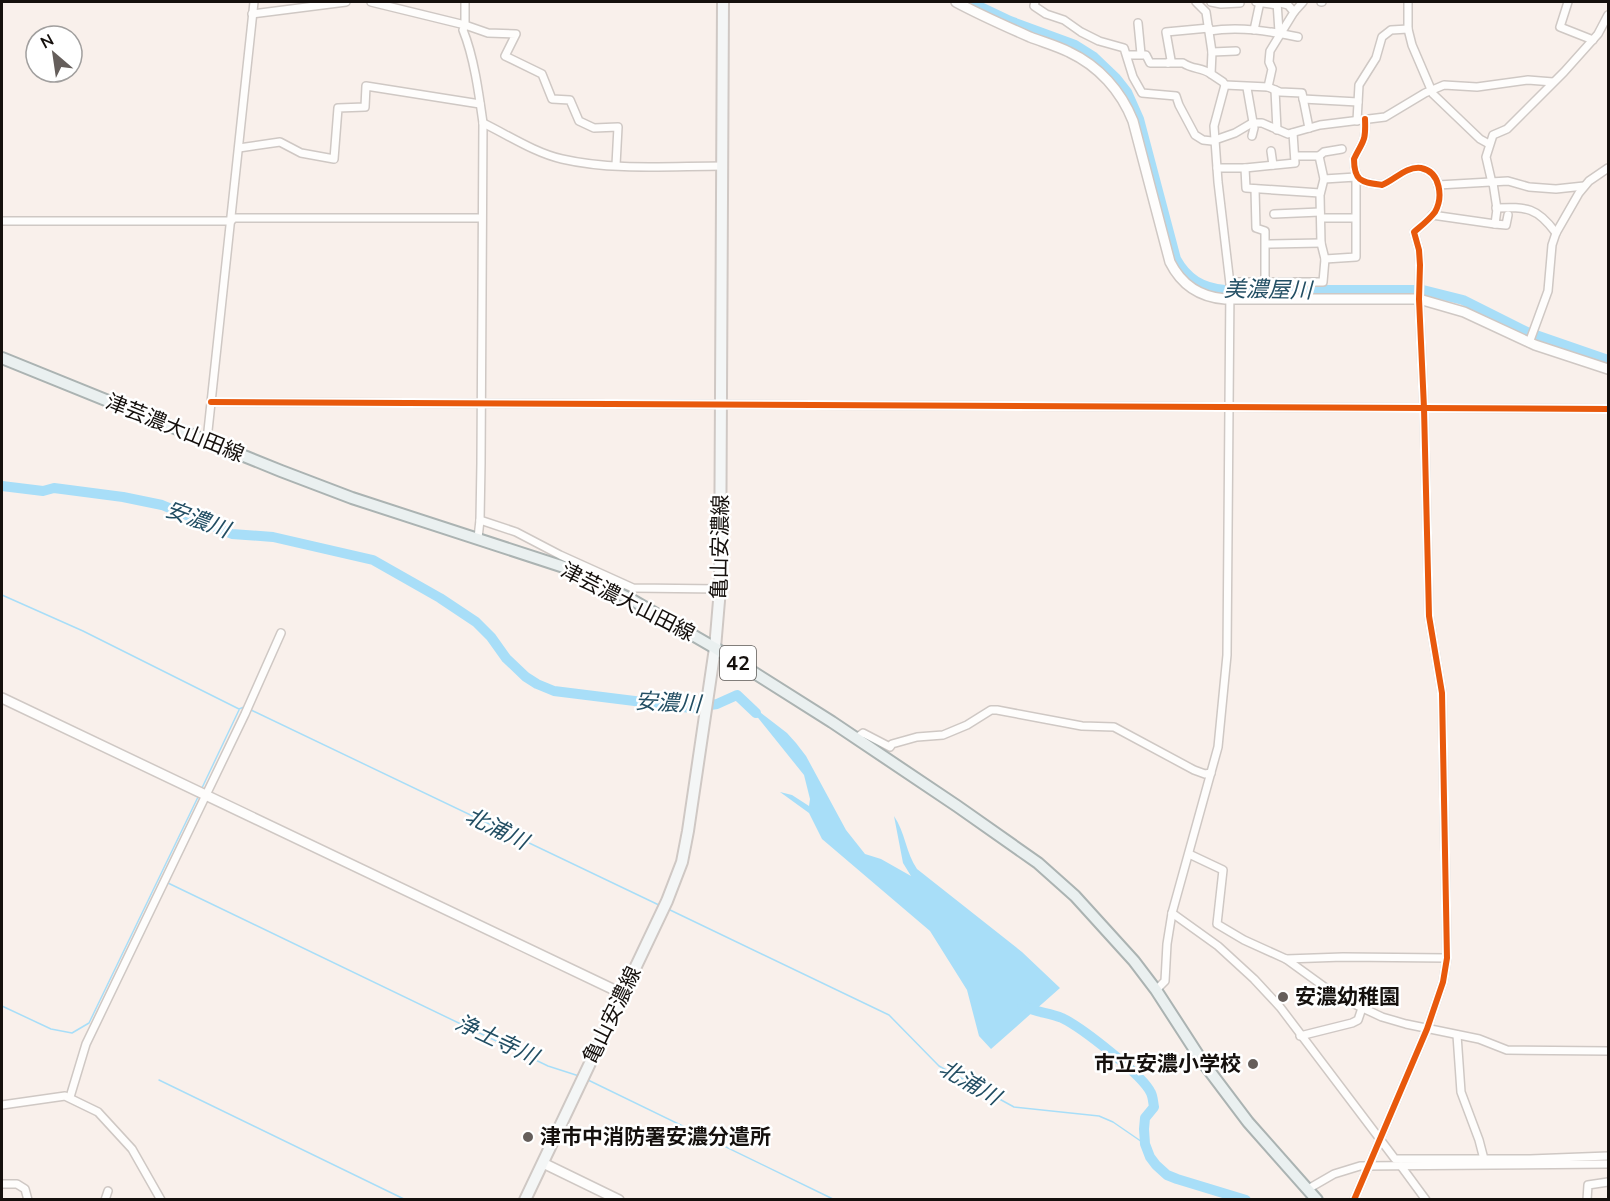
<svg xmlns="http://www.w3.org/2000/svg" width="1610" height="1201" font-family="'Nunito Sans','Noto Sans JP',sans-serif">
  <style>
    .water { fill: #a8def8 }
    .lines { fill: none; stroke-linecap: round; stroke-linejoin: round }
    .stream { stroke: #a8def8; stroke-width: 1.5 }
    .river { stroke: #a8def8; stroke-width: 10 }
    .minor-casing { stroke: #cfc8c4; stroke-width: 10 }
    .tertiary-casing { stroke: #cfc8c4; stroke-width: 12 }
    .secondary-casing { stroke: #cfc8c4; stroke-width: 14 }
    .primary-casing { stroke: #abb3b2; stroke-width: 14 }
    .minor { stroke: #fefdfc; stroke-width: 7 }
    .tertiary { stroke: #fefdfc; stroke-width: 9 }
    .secondary { stroke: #f4f6f6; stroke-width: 10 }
    .primary { stroke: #eaf0f0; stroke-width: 10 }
    .cycleway-casing { stroke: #fff; stroke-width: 10 }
    .cycleway { stroke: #e8590c; stroke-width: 6 }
    .poi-dot { fill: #655e5b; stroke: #fff; stroke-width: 2 }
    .labels { text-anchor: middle; stroke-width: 5; stroke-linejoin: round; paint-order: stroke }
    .shield { fill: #fff; stroke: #5b5856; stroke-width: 1.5 }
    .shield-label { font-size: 20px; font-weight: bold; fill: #15100d }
    .street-label { font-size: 21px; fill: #15100d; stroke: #fff }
    .poi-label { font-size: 21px; font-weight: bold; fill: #15100d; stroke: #fff; text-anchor: start }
    .water-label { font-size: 22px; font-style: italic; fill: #224e63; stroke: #fff }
  </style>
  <rect width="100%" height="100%" fill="#f9f0eb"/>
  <path class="water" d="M743 699 787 733 796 743 806 756 846 830 865 854 881 859 911 876 903 863 894 816C905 832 906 853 917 869L1022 952 1060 988 991 1049 979 1036 967 990 930 931 822 839 809 813 780 792 792 795 809 806 810 799 804 775Z"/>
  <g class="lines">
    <g class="stream">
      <polyline points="2,595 83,631 239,709 244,707"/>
      <polyline points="251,710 661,906"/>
      <polyline points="201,790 239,710"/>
      <polyline points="168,883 548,1066 579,1076"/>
      <polyline points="668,909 889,1015 939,1066 1014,1107 1099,1116 1113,1122 1145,1144"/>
      <polyline points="2,1006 51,1029 72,1033 89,1023 198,797"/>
      <polyline points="586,1079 835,1200"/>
      <polyline points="159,1080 406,1200"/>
    </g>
    <g class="river">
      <path d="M970 2 1010 21 1075 45 1094 57 1116 78 1127 92 1139 119 1176 259C1187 279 1202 288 1225 290H1423L1463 300 1527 332 1608 360"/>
      <polyline points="2,486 43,491 54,488 123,497 162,505 232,534 273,537 373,560 440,598 476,622 491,637 506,658 526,677 537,684 554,691 691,708 717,704 737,695 756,713"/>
      <path d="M1022 1005C1035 1013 1048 1012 1062 1018 1081 1027 1143 1075 1151 1093 1153 1097 1153 1102 1154 1107L1145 1118 1144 1129 1145 1144 1150 1157 1156 1165 1167 1175 1177 1179 1246 1200"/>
    </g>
    <g class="minor-casing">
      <g id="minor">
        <polyline points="371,2 465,25 488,33 516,34 505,56 542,74 552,99 570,100 579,121 594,128 618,127 616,165"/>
        <path d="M465 2V25L463 30C474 57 479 94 483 123L481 463 480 520 478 538"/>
        <polyline points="1035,2 1034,6 1046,14 1064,20 1081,32 1099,41 1124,48 1133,77 1142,93 1176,96 1179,105 1195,135 1203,140 1212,141 1235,133 1252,123 1262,123 1288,134 1320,125 1385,117 1425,93 1444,85 1477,87 1528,80 1553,82"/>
        <polyline points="1211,2 1221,4 1240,3"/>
        <polyline points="1256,2 1277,5"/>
        <polyline points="1277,2 1279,32"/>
        <polyline points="1277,2 1288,5 1294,12"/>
        <polyline points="1321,2 1322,2"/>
        <polyline points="1408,2 1408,29 1412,45 1433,94 1480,139 1489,144"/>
        <polyline points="1568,2 1560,27 1593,40"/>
        <polyline points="252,14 346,2"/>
        <polyline points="1138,23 1141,54"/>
        <polyline points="1254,30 1260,2"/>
        <path d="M1209 31C1239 26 1269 31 1298 37"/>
        <polyline points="1212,52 1236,51"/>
        <path d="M1127 55H1146L1150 63H1183C1193 70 1202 67 1211 74"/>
        <polyline points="1168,63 1171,60 1166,32 1209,28"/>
        <polyline points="1225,85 1268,87 1280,92 1302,93 1309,128"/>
        <polyline points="1268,87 1272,69 1269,62 1270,51 1294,12 1303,2"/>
        <polyline points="1247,88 1254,128 1252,136"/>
        <polyline points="1275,90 1277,130"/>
        <polyline points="1303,99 1358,102"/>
        <polyline points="1357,121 1359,85 1376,58 1382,37 1391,30 1408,29"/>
        <path d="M483 123C508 135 535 153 562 159 614 171 671 166 723 166"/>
        <polyline points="239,148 280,142 301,153 334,159 338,108 365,107 366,86 480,104"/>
        <polyline points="1271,151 1273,165"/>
        <polyline points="1319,156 1324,152 1342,149"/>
        <polyline points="1217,168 1245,168 1295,163 1293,133"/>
        <polyline points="1245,168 1246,188 1320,193"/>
        <polyline points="1324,179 1356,177 1356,257 1325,259"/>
        <polyline points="1492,183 1486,157 1493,135 1507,129 1564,72 1598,34 1608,15"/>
        <polyline points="1438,185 1508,181 1529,187 1556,189 1584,186"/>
        <polyline points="1255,189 1256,228 1265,231 1265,283"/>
        <path d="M1496 208C1527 207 1537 207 1556 233"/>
        <polyline points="1274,214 1320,212"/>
        <polyline points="1432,215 1495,224 1497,209 1493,183"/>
        <polyline points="1321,218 1355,218"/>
        <polyline points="2,221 231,221 234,218 481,218"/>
        <polyline points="1495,224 1506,225 1508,215"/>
        <polyline points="1266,244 1321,243"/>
        <polyline points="1230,282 1323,282 1325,259 1321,243 1320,195 1324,179 1319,156 1296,156"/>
        <polyline points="1529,343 1548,291 1552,245 1556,233 1579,193 1589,181 1608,168"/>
        <polyline points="211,402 1608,409"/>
        <polyline points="207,440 254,2"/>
        <polyline points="480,520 516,532 560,555 633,588 720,589"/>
        <polyline points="856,738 863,733 890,747 892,744 917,737 943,735 967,725 991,710 997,710 1082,726 1114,727 1194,770 1205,774 1211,773"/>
        <polyline points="1189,854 1223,870 1217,924 1244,940 1286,959 1343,957 1447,958"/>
        <polyline points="1172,913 1218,946 1254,979 1280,1007 1395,1159 1530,1159 1608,1156"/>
        <polyline points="1286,959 1337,996 1382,1017 1406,1024 1479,1039 1507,1050 1608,1051"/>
        <polyline points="1156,990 1165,981 1167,944 1172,913 1218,747 1227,655 1230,284 1218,182 1214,126 1225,85 1223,82 1211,74 1212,52 1206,12 1196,2"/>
        <polyline points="1457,1035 1461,1092 1479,1140 1485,1163"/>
        <polyline points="1300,1036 1352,1023 1358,1020 1362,1008"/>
        <polyline points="70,1097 86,1044 245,714 281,633"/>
        <polyline points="2,1105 65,1096 98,1112 132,1149 161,1200"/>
        <polyline points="1401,1166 1426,1200"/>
        <polyline points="2,1184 17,1184 25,1189 28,1200"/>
        <polyline points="1308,1189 1334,1174 1360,1166 1608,1164"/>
        <polyline points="105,1200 108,1191"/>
        <path d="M1354 1200 1427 1029 1443 982 1447 958 1442 693 1429 616 1424 408 1419 299 1420 265 1419 250 1414 232C1421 226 1429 220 1435 212 1443 198 1441 172 1421 168 1406 166 1395 180 1382 185 1362 182 1354 182 1354 159 1363 140 1366 143 1365 119"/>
        <polyline points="1587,1200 1588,1185 1608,1182"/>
      </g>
    </g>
    <g class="tertiary-casing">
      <g id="tertiary">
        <path d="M956 2C980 15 1005 26 1030 37 1043 42 1057 46 1069 52 1099 66 1121 91 1133 121L1170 262C1181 284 1199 297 1225 299H1419L1464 312 1535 345 1608 369"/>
        <polyline points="2,698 623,994"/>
        <polyline points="543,1163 619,1200"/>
      </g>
    </g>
    <g class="secondary-casing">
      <polyline id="secondary" points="525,1200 667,901 682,862 688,831 715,648 720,589 723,2"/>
    </g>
    <g class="primary-casing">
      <polyline id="primary" points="2,358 281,471 352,498 570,569 634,601 715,648 832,722 957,806 1038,863 1075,896 1134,961 1156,990 1202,1061 1248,1122 1317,1200"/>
    </g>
    <use href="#minor" class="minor"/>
    <use href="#tertiary" class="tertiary"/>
    <use href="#secondary" class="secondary"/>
    <use href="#primary" class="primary"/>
    <g class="cycleway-casing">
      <g id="cycleway">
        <polyline points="211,402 1608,409"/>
        <path d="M1354 1200 1427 1029 1443 982 1447 958 1442 693 1429 616 1424 408 1419 299 1420 265 1419 250 1414 232C1421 226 1429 220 1435 212 1443 198 1441 172 1421 168 1406 166 1395 180 1382 185 1362 182 1354 182 1354 159 1363 140 1366 143 1365 119"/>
      </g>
    </g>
    <use href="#cycleway" class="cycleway"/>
  </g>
  <g class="poi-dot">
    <circle cx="1283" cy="997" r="6"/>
    <circle cx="1253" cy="1064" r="6"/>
    <circle cx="528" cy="1137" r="6"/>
  </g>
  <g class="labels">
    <rect class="shield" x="720" y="646" width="36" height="34" rx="4.5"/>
    <g class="shield-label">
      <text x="738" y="670">42</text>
    </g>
    <g class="street-label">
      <text transform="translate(175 428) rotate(22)" y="7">津芸濃大山田線</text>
      <text transform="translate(720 547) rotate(-89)" y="7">亀山安濃線</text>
      <text transform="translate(628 602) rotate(27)" y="7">津芸濃大山田線</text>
      <text transform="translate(612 1015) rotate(-64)" y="7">亀山安濃線</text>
    </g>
    <g class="poi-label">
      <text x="1295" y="1004">安濃幼稚園</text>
      <text x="1241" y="1071" text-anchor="end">市立安濃小学校</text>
      <text x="540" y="1144">津市中消防署安濃分遣所</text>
    </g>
    <g class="water-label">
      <text transform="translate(1268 289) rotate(1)" y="8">美濃屋川</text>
      <text transform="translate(198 519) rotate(20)" y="8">安濃川</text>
      <text transform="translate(668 702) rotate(3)" y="8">安濃川</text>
      <text transform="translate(497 828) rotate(26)" y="8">北浦川</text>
      <text transform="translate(497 1039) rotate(25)" y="8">浄土寺川</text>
      <text transform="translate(970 1082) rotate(30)" y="8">北浦川</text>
    </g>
  </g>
  <rect width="1610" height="1201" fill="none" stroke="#15100d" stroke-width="6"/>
  <g transform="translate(54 54) rotate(331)"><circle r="28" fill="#ffffff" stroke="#a19f9e" stroke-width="1.5"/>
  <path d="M0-4.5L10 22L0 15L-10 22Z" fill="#655e5b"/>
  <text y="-9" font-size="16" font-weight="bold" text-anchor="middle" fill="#15100d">N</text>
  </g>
</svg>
